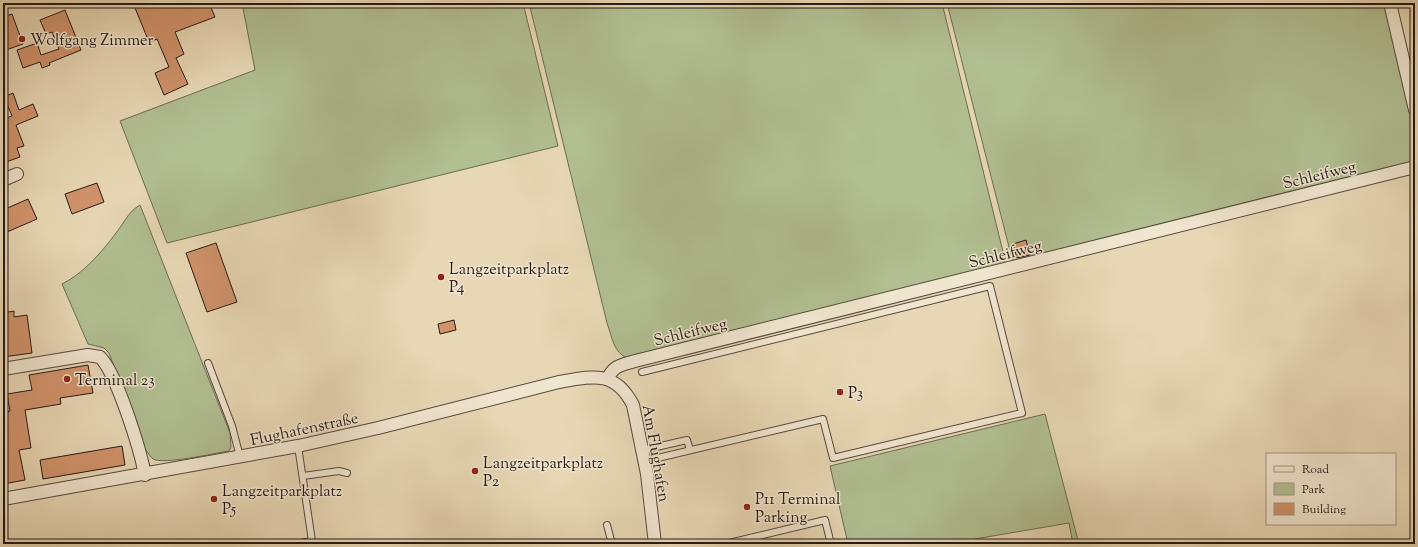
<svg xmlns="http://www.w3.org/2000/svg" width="1418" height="547" font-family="'Sorts Mill Goudy',serif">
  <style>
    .green { fill: #b1bf91; stroke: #6b6c53 }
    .building { fill: #d1936b; stroke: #251a15 }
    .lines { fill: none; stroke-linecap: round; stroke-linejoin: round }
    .service-casing { stroke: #56493d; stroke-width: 8 }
    .minor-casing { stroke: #56493d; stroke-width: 14 }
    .service { stroke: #f0e5ce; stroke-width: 6 }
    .minor { stroke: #f0e5ce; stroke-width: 12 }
    .poi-dot { fill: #8f2418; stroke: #f0e5ce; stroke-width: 1.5 }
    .labels { text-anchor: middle; stroke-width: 3; stroke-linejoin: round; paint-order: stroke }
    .poi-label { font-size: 16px; fill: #251a15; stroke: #f0e5ce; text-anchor: start }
    .street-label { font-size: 16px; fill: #251a15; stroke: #f0e5ce }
  </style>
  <rect width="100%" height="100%" fill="#e8d7b4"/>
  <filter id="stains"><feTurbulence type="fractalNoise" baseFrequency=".005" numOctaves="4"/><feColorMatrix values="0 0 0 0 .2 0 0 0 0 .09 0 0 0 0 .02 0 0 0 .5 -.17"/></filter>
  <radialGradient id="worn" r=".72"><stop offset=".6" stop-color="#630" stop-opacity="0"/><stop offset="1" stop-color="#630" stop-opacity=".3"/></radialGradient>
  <g class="green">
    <polygon points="242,3 523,3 558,146 167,243 120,121 255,70"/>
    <path d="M529 3H942L1005 260 1002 265 627 358C613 352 612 336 607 323Z"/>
    <polygon points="947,3 1385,3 1415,127 1415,162 1016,262 1013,260 1011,255"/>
    <path d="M140 205 230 433 231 447 229 451C216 453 163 465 153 459 150 457 148 452 145 449L109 353 104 348 88 344 62 284C84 273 101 253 116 233 124 223 128 212 140 205Z"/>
    <polygon points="1045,414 1079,544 1073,544 1069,523 975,539 975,541 958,544 848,544 830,466"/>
  </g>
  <g class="building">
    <polygon points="133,3 209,3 215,17 175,32 184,54 176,58 188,84 164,95 155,73 169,67 157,39 149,42"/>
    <polygon points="65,10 81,50 49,63 50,65 42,68 40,62 23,68 17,50 37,43 41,55 59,49 52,32 46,34 40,20"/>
    <polygon points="12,14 23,44 3,51 3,17"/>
    <polygon points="13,93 19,110 33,104 38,116 16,125 24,146 17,148 20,157 3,163 3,119 12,116 4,97"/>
    <polygon points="97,183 104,202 72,214 65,194"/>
    <polygon points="28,199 37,219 7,232 3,222 3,210"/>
    <polygon points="1026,240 1030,255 1017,258 1013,244"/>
    <polygon points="216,243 237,302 207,312 186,253"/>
    <polygon points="14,311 14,317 27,315 32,353 3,357 3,313"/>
    <polygon points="454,320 456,330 440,334 438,324"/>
    <polygon points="88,365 93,393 60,398 61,404 25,410 31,448 19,450 25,480 3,484 3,413 10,411 7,394 32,390 29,375"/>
    <polygon points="122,446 125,465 43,479 40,460"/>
  </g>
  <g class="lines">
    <g class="service-casing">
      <g id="service">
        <polyline points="208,363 232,426 240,457"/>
        <polyline points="642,372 990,286 1022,413 833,458 823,419 645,461"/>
        <polyline points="643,450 687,440 690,450"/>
        <polyline points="303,476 339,471 347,473"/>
        <polyline points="607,525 612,544"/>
        <polyline points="294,544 312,541 298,446"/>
        <polyline points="725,544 825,520 831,544"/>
      </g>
    </g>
    <g class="minor-casing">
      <g id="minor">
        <polyline points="1390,3 1415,110"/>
        <polyline points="3,180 17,174"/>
        <path d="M3 369 88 355 100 357C117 374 140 449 145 475"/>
        <path d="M608 378C614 365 622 365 635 361L1415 167"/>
        <path d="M3 499 298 446 378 428 559 382C593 376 615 370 633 405L647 474 655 544"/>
      </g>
    </g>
    <use href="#service" class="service"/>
    <use href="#minor" class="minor"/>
  </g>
  <g class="poi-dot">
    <circle cx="22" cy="39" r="4"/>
    <circle cx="441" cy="277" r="4"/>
    <circle cx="67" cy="379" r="4"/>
    <circle cx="840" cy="392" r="4"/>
    <circle cx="475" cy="471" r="4"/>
    <circle cx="214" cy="499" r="4"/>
    <circle cx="747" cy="507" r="4"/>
  </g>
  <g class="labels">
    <g class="poi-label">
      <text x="30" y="45">Wolfgang Zimmer</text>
      <text x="449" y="274">Langzeitparkplatz<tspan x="449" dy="18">P4</tspan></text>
      <text x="75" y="385">Terminal 23</text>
      <text x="848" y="398">P3</text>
      <text x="483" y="468">Langzeitparkplatz<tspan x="483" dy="18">P2</tspan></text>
      <text x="222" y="496">Langzeitparkplatz<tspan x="222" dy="18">P5</tspan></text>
      <text x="755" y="504">P11 Terminal<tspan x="755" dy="18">Parking</tspan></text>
    </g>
    <g class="street-label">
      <text transform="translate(1319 174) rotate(-14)" y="6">Schleifweg</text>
      <text transform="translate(1005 253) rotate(-14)" y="6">Schleifweg</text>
      <text transform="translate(690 331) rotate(-14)" y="6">Schleifweg</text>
      <text transform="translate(304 428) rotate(-12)" y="6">Flughafenstraße</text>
      <text transform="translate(657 453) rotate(80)" y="6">Am Flughafen</text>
    </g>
  </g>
  <rect width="1418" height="547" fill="none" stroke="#e8d7b4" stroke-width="16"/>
  <rect x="4" y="4" width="1410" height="539" fill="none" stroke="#251a15" stroke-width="2"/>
  <rect x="8" y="8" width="1402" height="531" fill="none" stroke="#251a15"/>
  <rect x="1266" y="453" width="130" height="72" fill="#f0e5ce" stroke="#9f9484"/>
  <rect x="1274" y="466" width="20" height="6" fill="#f0e5ce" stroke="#9f9484"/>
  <text x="1302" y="473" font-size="12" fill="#251a15">Road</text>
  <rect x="1274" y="483" width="20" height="12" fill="#b1bf91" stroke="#9f9484"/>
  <text x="1302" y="493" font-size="12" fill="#251a15">Park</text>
  <rect x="1274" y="503" width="20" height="12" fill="#d1936b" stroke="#9f9484"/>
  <text x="1302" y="513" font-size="12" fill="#251a15">Building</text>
  <rect width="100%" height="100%" filter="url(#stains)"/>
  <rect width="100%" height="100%" fill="url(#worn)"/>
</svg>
